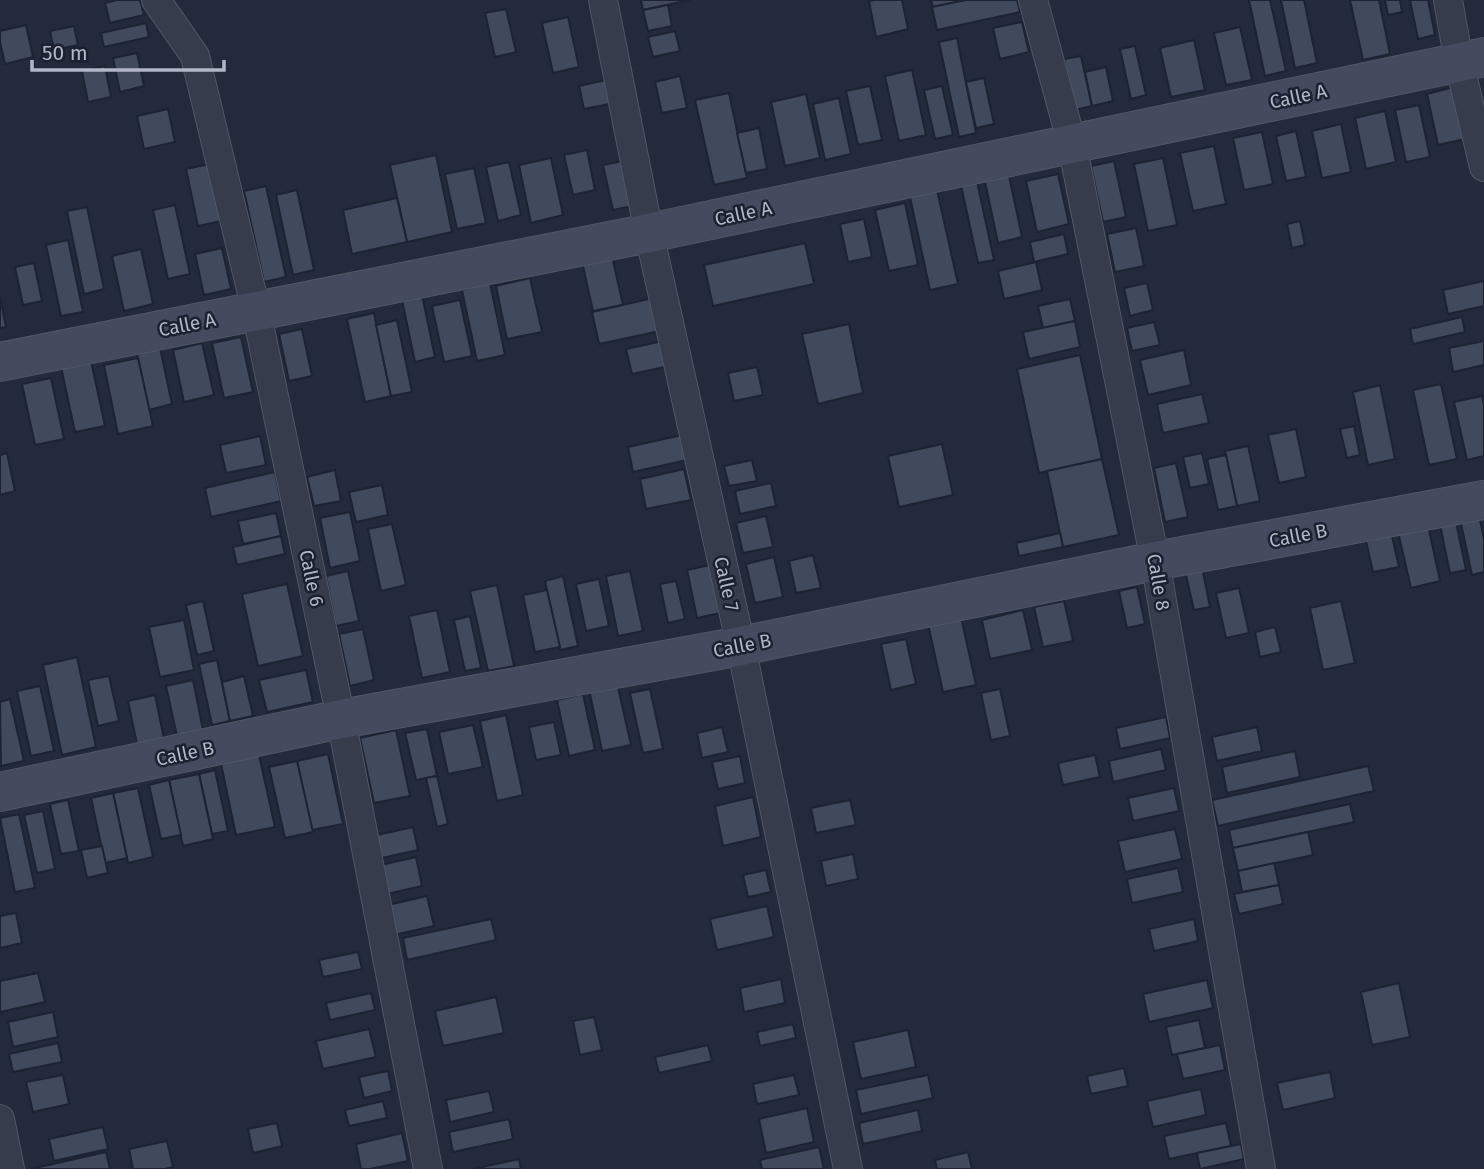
<svg xmlns="http://www.w3.org/2000/svg" width="1484" height="1169" font-family="'Fira Sans',sans-serif">
  <style>
    .building { fill: #41495d; stroke: #1d2332; stroke-width: 2 }
    .lines { fill: none; stroke-linecap: round; stroke-linejoin: round }
    .street-casing { stroke: #515766; stroke-width: 30 }
    .secondary-casing { stroke: #515766; stroke-width: 40 }
    .street { stroke: #363c4b; stroke-width: 28 }
    .secondary { stroke: #444b5e; stroke-width: 38 }
    .labels { text-anchor: middle; stroke-width: 5; stroke-linejoin: round; paint-order: stroke }
    .street-label { font-size: 19px; fill: #b1b7c7; stroke: #1b2130 }
  </style>
  <rect width="100%" height="100%" fill="#222a3b"/>
  <g class="building">
    <polygon points="117,0 140,0 144,15 110,23 105,3"/>
    <polygon points="641,0 690,0 643,10"/>
    <polygon points="875,0 902,0 908,29 876,37 869,1"/>
    <polygon points="931,0 966,0 933,7"/>
    <polygon points="966,0 1017,0 1020,12 937,30 932,7"/>
    <polygon points="1249,0 1270,0 1286,71 1265,76"/>
    <polygon points="1281,0 1304,0 1317,63 1295,68"/>
    <polygon points="1350,0 1379,0 1390,54 1363,60"/>
    <polygon points="1385,0 1400,0 1402,12 1388,15"/>
    <polygon points="1410,0 1428,0 1435,35 1418,39"/>
    <polygon points="668,5 672,26 648,31 643,10"/>
    <polygon points="506,9 516,52 495,57 485,13"/>
    <polygon points="568,17 579,67 553,73 542,23"/>
    <polygon points="1022,22 1029,52 1000,59 993,28"/>
    <polygon points="146,23 149,37 104,47 101,33"/>
    <polygon points="26,25 33,57 5,64 0,42 0,31"/>
    <polygon points="74,26 78,45 54,50 50,31"/>
    <polygon points="1240,27 1252,80 1226,85 1214,33"/>
    <polygon points="675,31 680,51 653,57 648,37"/>
    <polygon points="957,38 976,133 959,137 939,42"/>
    <polygon points="1194,40 1205,90 1171,97 1160,48"/>
    <polygon points="1135,46 1146,95 1131,99 1120,49"/>
    <polygon points="137,53 144,86 120,92 113,58"/>
    <polygon points="1081,56 1092,106 1075,110 1064,59"/>
    <polygon points="105,66 111,97 88,102 82,71"/>
    <polygon points="1106,67 1113,101 1092,106 1085,72"/>
    <polygon points="912,70 926,135 899,141 885,76"/>
    <polygon points="680,76 687,108 662,113 655,82"/>
    <polygon points="984,78 994,124 976,128 966,82"/>
    <polygon points="610,79 614,103 584,109 579,86"/>
    <polygon points="870,86 882,140 858,145 846,91"/>
    <polygon points="942,86 953,135 935,139 924,90"/>
    <polygon points="1454,87 1465,139 1438,145 1427,94"/>
    <polygon points="729,93 747,178 714,185 695,100"/>
    <polygon points="806,94 820,158 785,166 771,102"/>
    <polygon points="839,98 851,154 825,160 813,104"/>
    <polygon points="1419,105 1430,157 1406,162 1395,110"/>
    <polygon points="168,109 175,142 144,149 137,116"/>
    <polygon points="1385,111 1396,162 1366,169 1355,118"/>
    <polygon points="1341,124 1351,172 1322,178 1312,131"/>
    <polygon points="759,128 767,169 746,173 737,133"/>
    <polygon points="1296,131 1306,177 1286,181 1276,136"/>
    <polygon points="1262,132 1273,184 1244,190 1233,138"/>
    <polygon points="1214,146 1226,204 1193,211 1180,153"/>
    <polygon points="587,150 595,190 573,195 564,155"/>
    <polygon points="436,155 452,232 407,242 390,165"/>
    <polygon points="551,158 563,215 531,223 519,165"/>
    <polygon points="1163,158 1177,225 1148,231 1134,164"/>
    <polygon points="627,160 637,205 613,210 603,165"/>
    <polygon points="1114,161 1126,217 1103,222 1091,166"/>
    <polygon points="509,162 521,215 498,221 486,167"/>
    <polygon points="214,163 226,220 198,226 186,169"/>
    <polygon points="474,168 486,223 457,229 445,174"/>
    <polygon points="1008,171 1022,237 998,243 984,177"/>
    <polygon points="1058,174 1069,224 1037,232 1026,181"/>
    <polygon points="976,177 994,260 978,263 960,181"/>
    <polygon points="266,186 286,277 264,282 244,191"/>
    <polygon points="297,190 314,270 293,275 276,195"/>
    <polygon points="937,190 958,284 930,290 910,197"/>
    <polygon points="397,198 407,242 352,254 343,210"/>
    <polygon points="905,203 918,265 889,271 875,210"/>
    <polygon points="175,205 190,274 168,279 153,210"/>
    <polygon points="87,207 104,289 84,294 67,211"/>
    <polygon points="864,219 872,257 848,262 840,224"/>
    <polygon points="1300,221 1305,245 1292,248 1287,224"/>
    <polygon points="1136,228 1144,266 1115,272 1107,234"/>
    <polygon points="1064,234 1068,254 1034,262 1030,242"/>
    <polygon points="68,240 83,312 61,316 46,245"/>
    <polygon points="805,243 814,284 713,306 704,265"/>
    <polygon points="222,248 231,289 204,295 195,254"/>
    <polygon points="141,249 153,304 124,311 112,256"/>
    <polygon points="612,256 623,305 593,311 582,262"/>
    <polygon points="1036,262 1042,290 1004,299 998,271"/>
    <polygon points="34,263 42,301 23,305 15,267"/>
    <polygon points="530,278 542,332 507,339 496,286"/>
    <polygon points="1484,281 1484,306 1448,314 1443,290"/>
    <polygon points="490,283 505,355 477,361 462,290"/>
    <polygon points="1147,283 1153,310 1130,316 1124,288"/>
    <polygon points="422,295 435,357 415,362 402,300"/>
    <polygon points="0,297 6,327 0,328"/>
    <polygon points="653,298 660,331 599,344 592,312"/>
    <polygon points="1070,299 1075,321 1043,328 1038,306"/>
    <polygon points="460,300 472,356 444,362 432,306"/>
    <polygon points="374,313 391,396 365,402 347,319"/>
    <polygon points="1462,317 1465,332 1413,344 1410,329"/>
    <polygon points="397,320 412,392 391,396 376,325"/>
    <polygon points="1075,321 1080,347 1029,359 1023,332"/>
    <polygon points="1154,322 1160,345 1132,351 1127,328"/>
    <polygon points="849,324 863,393 818,404 802,334"/>
    <polygon points="302,329 312,376 289,381 279,334"/>
    <polygon points="241,337 253,392 224,398 212,343"/>
    <polygon points="663,341 669,366 632,374 626,349"/>
    <polygon points="1484,341 1484,365 1453,372 1449,348"/>
    <polygon points="159,343 172,404 149,410 136,348"/>
    <polygon points="202,343 214,395 184,402 173,350"/>
    <polygon points="1184,350 1191,385 1148,395 1140,360"/>
    <polygon points="1080,355 1102,459 1039,473 1017,369"/>
    <polygon points="138,358 153,426 118,434 104,365"/>
    <polygon points="91,361 105,426 75,432 61,367"/>
    <polygon points="757,367 763,395 734,401 728,373"/>
    <polygon points="51,378 64,439 35,445 22,384"/>
    <polygon points="1441,384 1457,459 1429,465 1413,390"/>
    <polygon points="1380,385 1395,459 1368,465 1353,392"/>
    <polygon points="1202,394 1209,423 1163,433 1157,404"/>
    <polygon points="1482,396 1484,405 1484,456 1467,460 1454,402"/>
    <polygon points="1354,426 1360,455 1347,458 1340,429"/>
    <polygon points="1296,429 1306,477 1279,483 1268,435"/>
    <polygon points="682,435 687,460 633,472 628,447"/>
    <polygon points="260,436 266,465 226,473 220,445"/>
    <polygon points="942,444 953,495 899,507 888,456"/>
    <polygon points="1248,446 1260,501 1237,506 1225,451"/>
    <polygon points="7,453 15,491 0,495 0,455"/>
    <polygon points="1202,453 1209,484 1190,488 1183,457"/>
    <polygon points="1226,455 1237,506 1218,510 1207,459"/>
    <polygon points="1102,459 1119,535 1063,547 1047,471"/>
    <polygon points="752,460 757,481 729,486 724,466"/>
    <polygon points="1176,463 1188,517 1165,522 1154,468"/>
    <polygon points="684,469 691,500 646,509 640,479"/>
    <polygon points="335,470 341,501 314,506 307,477"/>
    <polygon points="275,472 281,501 211,517 205,488"/>
    <polygon points="771,483 776,506 740,514 735,491"/>
    <polygon points="382,485 388,515 356,522 349,492"/>
    <polygon points="350,512 360,561 330,568 320,518"/>
    <polygon points="276,513 281,536 243,544 238,521"/>
    <polygon points="1479,515 1484,539 1484,572 1472,575 1460,519"/>
    <polygon points="766,516 773,547 743,553 736,523"/>
    <polygon points="1455,517 1466,570 1450,573 1439,520"/>
    <polygon points="392,524 406,585 381,591 368,529"/>
    <polygon points="1428,525 1440,581 1411,588 1398,532"/>
    <polygon points="1060,533 1063,547 1019,556 1016,543"/>
    <polygon points="281,536 285,554 237,565 233,547"/>
    <polygon points="1392,536 1399,567 1373,572 1366,541"/>
    <polygon points="813,555 821,588 796,593 789,561"/>
    <polygon points="774,557 783,597 755,603 746,564"/>
    <polygon points="710,565 720,613 697,618 687,570"/>
    <polygon points="1202,567 1210,607 1194,610 1185,571"/>
    <polygon points="348,571 359,621 336,626 326,576"/>
    <polygon points="630,571 643,631 618,636 606,576"/>
    <polygon points="563,576 578,646 560,650 545,581"/>
    <polygon points="599,579 609,626 586,631 576,584"/>
    <polygon points="676,581 685,619 668,623 660,584"/>
    <polygon points="287,584 303,656 258,666 242,594"/>
    <polygon points="497,585 514,666 488,671 470,591"/>
    <polygon points="1137,587 1145,624 1127,628 1119,591"/>
    <polygon points="1239,588 1249,633 1226,638 1216,593"/>
    <polygon points="547,590 560,647 535,652 523,595"/>
    <polygon points="203,601 214,651 197,655 186,605"/>
    <polygon points="1064,601 1073,641 1043,647 1034,607"/>
    <polygon points="1341,601 1355,663 1323,670 1310,608"/>
    <polygon points="437,610 450,672 422,678 409,616"/>
    <polygon points="1023,610 1032,650 990,659 982,620"/>
    <polygon points="470,616 481,668 465,671 454,620"/>
    <polygon points="961,617 976,685 943,692 928,624"/>
    <polygon points="184,620 194,670 160,677 149,627"/>
    <polygon points="1275,627 1281,652 1260,657 1255,632"/>
    <polygon points="363,629 374,680 350,686 339,634"/>
    <polygon points="906,639 916,684 891,690 881,644"/>
    <polygon points="77,657 96,747 62,755 43,665"/>
    <polygon points="217,660 230,721 212,725 199,664"/>
    <polygon points="306,670 313,702 267,712 259,680"/>
    <polygon points="109,676 119,721 98,726 88,680"/>
    <polygon points="244,676 253,716 230,721 222,682"/>
    <polygon points="193,680 203,730 177,736 166,686"/>
    <polygon points="617,683 631,745 602,751 589,689"/>
    <polygon points="40,686 54,751 31,756 17,691"/>
    <polygon points="650,689 663,749 643,753 630,693"/>
    <polygon points="1000,689 1010,736 991,740 981,693"/>
    <polygon points="583,694 595,750 569,756 557,700"/>
    <polygon points="155,695 164,739 137,744 128,701"/>
    <polygon points="10,699 24,761 1,766 0,702"/>
    <polygon points="506,715 523,795 497,801 480,721"/>
    <polygon points="1166,717 1170,738 1120,749 1116,728"/>
    <polygon points="554,722 561,755 536,760 529,727"/>
    <polygon points="473,725 483,767 448,774 439,732"/>
    <polygon points="722,727 728,752 702,758 697,733"/>
    <polygon points="1257,727 1262,751 1217,761 1212,737"/>
    <polygon points="427,729 437,776 416,780 405,733"/>
    <polygon points="396,730 410,796 374,803 360,738"/>
    <polygon points="1161,749 1166,770 1113,782 1109,761"/>
    <polygon points="1295,751 1300,777 1227,793 1222,767"/>
    <polygon points="328,754 343,824 312,830 297,761"/>
    <polygon points="259,755 275,827 236,835 221,764"/>
    <polygon points="1095,755 1100,777 1063,785 1058,763"/>
    <polygon points="740,756 745,783 718,789 712,762"/>
    <polygon points="297,761 313,832 285,838 269,767"/>
    <polygon points="1368,766 1374,791 1218,826 1212,800"/>
    <polygon points="215,770 228,831 212,834 199,774"/>
    <polygon points="199,774 213,839 183,846 169,780"/>
    <polygon points="437,776 448,824 437,827 426,778"/>
    <polygon points="169,780 181,835 161,839 149,785"/>
    <polygon points="138,788 153,857 128,863 113,793"/>
    <polygon points="1174,788 1179,811 1133,821 1128,798"/>
    <polygon points="113,793 127,858 105,863 91,798"/>
    <polygon points="753,797 761,837 723,846 715,806"/>
    <polygon points="68,800 79,851 61,854 50,804"/>
    <polygon points="850,800 856,825 816,833 811,808"/>
    <polygon points="1350,804 1354,822 1233,848 1229,830"/>
    <polygon points="43,811 55,869 37,873 24,815"/>
    <polygon points="19,814 35,888 15,892 0,818"/>
    <polygon points="413,827 418,850 382,858 377,835"/>
    <polygon points="1175,829 1182,859 1125,872 1118,841"/>
    <polygon points="1308,832 1313,855 1238,871 1233,848"/>
    <polygon points="102,846 108,873 87,878 81,850"/>
    <polygon points="853,854 858,879 826,886 821,861"/>
    <polygon points="416,857 422,886 387,894 381,865"/>
    <polygon points="1274,863 1279,885 1242,892 1238,871"/>
    <polygon points="1178,868 1183,892 1132,903 1127,879"/>
    <polygon points="766,870 771,892 748,897 743,875"/>
    <polygon points="1279,885 1283,904 1239,914 1234,894"/>
    <polygon points="427,896 434,926 394,935 388,905"/>
    <polygon points="767,906 774,937 717,950 710,919"/>
    <polygon points="16,913 22,943 0,948 0,916"/>
    <polygon points="491,919 496,940 407,960 403,938"/>
    <polygon points="1194,919 1198,941 1154,951 1149,929"/>
    <polygon points="358,952 362,969 323,977 319,960"/>
    <polygon points="38,973 45,1002 0,1012 0,981"/>
    <polygon points="781,979 785,1003 744,1012 740,988"/>
    <polygon points="1207,980 1213,1008 1149,1022 1143,994"/>
    <polygon points="1399,983 1410,1037 1372,1045 1361,992"/>
    <polygon points="371,993 375,1010 330,1020 326,1003"/>
    <polygon points="496,997 504,1033 443,1046 435,1011"/>
    <polygon points="53,1012 58,1037 13,1047 8,1022"/>
    <polygon points="594,1017 602,1050 580,1055 573,1021"/>
    <polygon points="1199,1020 1205,1048 1172,1055 1166,1027"/>
    <polygon points="793,1024 796,1038 760,1046 757,1032"/>
    <polygon points="369,1029 376,1057 323,1069 316,1041"/>
    <polygon points="908,1030 916,1067 861,1079 853,1042"/>
    <polygon points="58,1043 62,1062 13,1072 9,1054"/>
    <polygon points="708,1045 712,1061 659,1073 655,1057"/>
    <polygon points="1220,1045 1225,1070 1183,1079 1177,1054"/>
    <polygon points="1124,1068 1128,1086 1091,1094 1087,1076"/>
    <polygon points="388,1071 392,1091 364,1098 359,1077"/>
    <polygon points="1330,1072 1335,1098 1283,1110 1277,1083"/>
    <polygon points="63,1075 69,1104 33,1112 26,1082"/>
    <polygon points="794,1075 799,1095 757,1104 753,1084"/>
    <polygon points="928,1075 933,1098 861,1114 856,1090"/>
    <polygon points="1201,1089 1206,1115 1153,1127 1147,1101"/>
    <polygon points="489,1091 494,1112 450,1122 446,1100"/>
    <polygon points="383,1101 387,1118 349,1126 345,1110"/>
    <polygon points="807,1108 814,1142 766,1153 759,1119"/>
    <polygon points="918,1110 922,1131 863,1144 859,1123"/>
    <polygon points="509,1119 513,1139 453,1152 449,1132"/>
    <polygon points="277,1123 282,1146 253,1153 248,1129"/>
    <polygon points="1226,1123 1231,1146 1169,1159 1164,1136"/>
    <polygon points="103,1127 108,1149 54,1161 49,1139"/>
    <polygon points="402,1133 408,1161 370,1169 361,1169 356,1144"/>
    <polygon points="167,1141 173,1167 165,1169 133,1169 129,1149"/>
    <polygon points="1241,1144 1244,1159 1200,1169 1197,1153"/>
    <polygon points="819,1147 824,1169 762,1169 760,1160"/>
    <polygon points="106,1152 110,1169 31,1169"/>
    <polygon points="968,1152 972,1169 937,1169 935,1160"/>
    <polygon points="519,1159 521,1169 473,1169"/>
  </g>
  <g class="lines">
    <g class="street-casing">
      <g id="street">
        <polyline points="156,0 195,56 256,310 341,719 428,1169"/>
        <polyline points="603,0 649,233 741,646 848,1169"/>
        <polyline points="1033,0 1072,144 1155,561 1261,1169"/>
        <polyline points="1448,0 1459,62 1484,167"/>
        <polyline points="0,1119 10,1169"/>
      </g>
    </g>
    <g class="secondary-casing">
      <g id="secondary">
        <polyline points="0,362 649,233 1484,57"/>
        <polyline points="0,792 341,719 741,646 1155,561 1484,500"/>
      </g>
    </g>
    <use href="#street" class="street"/>
    <use href="#secondary" class="secondary"/>
  </g>
  <g class="labels">
    <g class="street-label">
      <text transform="translate(1298 96) rotate(-12)" y="7">Calle A</text>
      <text transform="translate(743 213) rotate(-12)" y="7">Calle A</text>
      <text transform="translate(187 324) rotate(-11)" y="7">Calle A</text>
      <text transform="translate(1298 535) rotate(-11)" y="7">Calle B</text>
      <text transform="translate(312 578) rotate(78)" y="7">Calle 6</text>
      <text transform="translate(1159 582) rotate(80)" y="7">Calle 8</text>
      <text transform="translate(727 584) rotate(77)" y="7">Calle 7</text>
      <text transform="translate(742 645) rotate(-11)" y="7">Calle B</text>
      <text transform="translate(185 753) rotate(-12)" y="7">Calle B</text>
    </g>
  </g>
  <path d="M32 60v10h192v-10" fill="none" stroke="#b1b7c7" stroke-width="3.5"/>
  <text x="42" y="60" font-size="21" fill="#b1b7c7" stroke="#1b2130" stroke-width="5" paint-order="stroke">50 m</text>
</svg>
